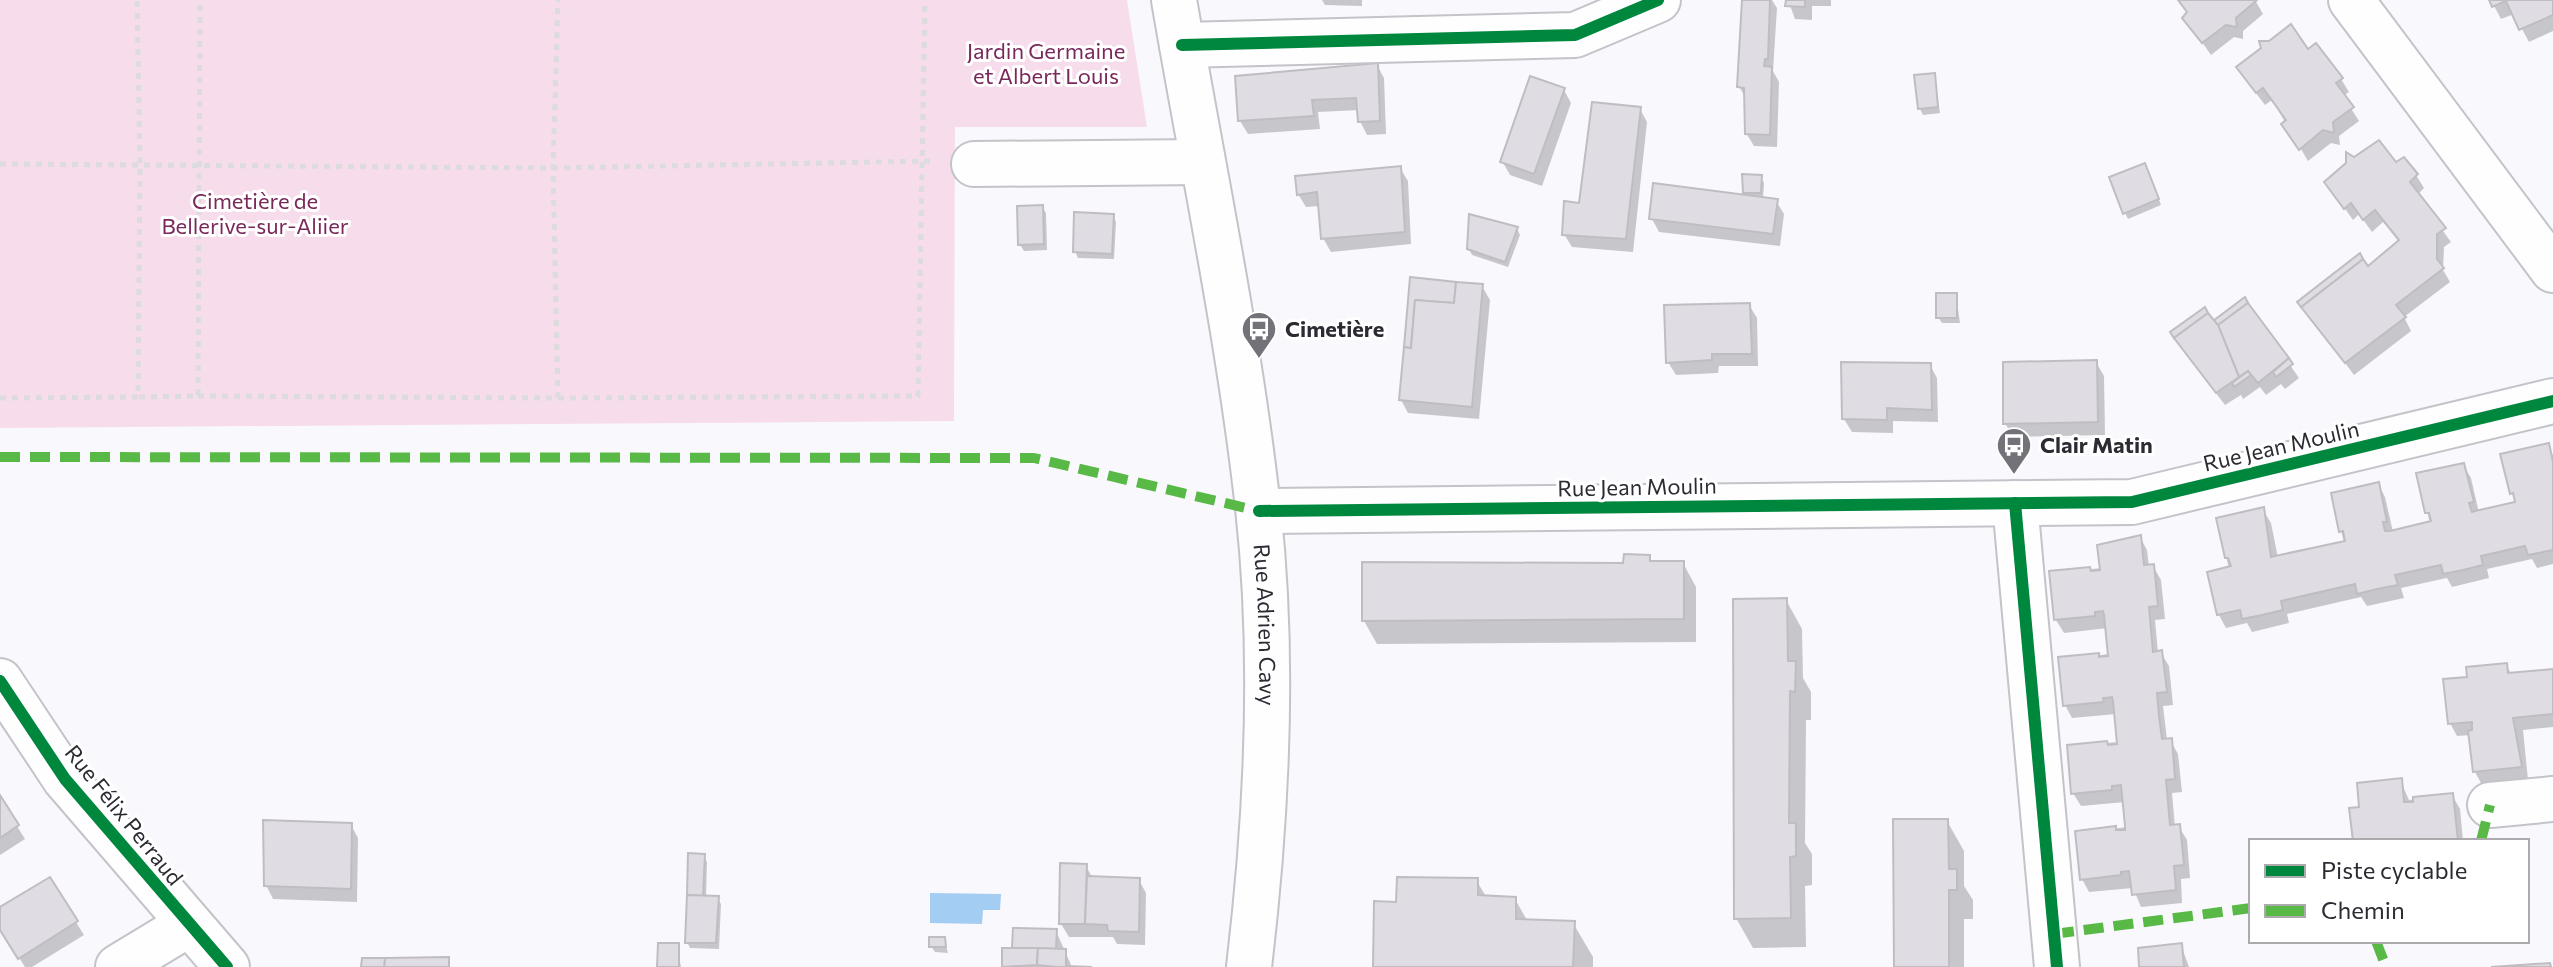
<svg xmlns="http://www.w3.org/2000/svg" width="2553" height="967" font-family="Commissioner,sans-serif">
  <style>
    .green { fill: #f7ddec }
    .water { fill: #a3cdf2 }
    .shadow { fill: #0003 }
    .building { fill: #e0dce3; stroke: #c0bdc2; stroke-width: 2 }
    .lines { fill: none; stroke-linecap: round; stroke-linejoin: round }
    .minor-casing { stroke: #c4c3c9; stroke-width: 48 }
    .major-casing { stroke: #c4c3c9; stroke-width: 48 }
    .path { stroke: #dcdbde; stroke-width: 5; stroke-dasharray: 6 6; stroke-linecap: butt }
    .minor { stroke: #fefeff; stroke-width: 44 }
    .major { stroke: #fefeff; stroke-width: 44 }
    .quiet { stroke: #58b947; stroke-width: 10; stroke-dasharray: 20 10; stroke-linecap: butt }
    .cycleway-casing { stroke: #fff; stroke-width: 17 }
    .cycleway { stroke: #00873e; stroke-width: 12 }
    .labels { text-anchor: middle; stroke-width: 6; stroke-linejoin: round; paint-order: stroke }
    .park-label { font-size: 22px; fill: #79285a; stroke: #fff }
    .poi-label { font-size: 22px; font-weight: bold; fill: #2c2a32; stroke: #fff; text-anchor: start }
    .street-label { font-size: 22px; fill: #2c2a32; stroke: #fff }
  </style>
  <rect width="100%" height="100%" fill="#f9f8fd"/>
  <polygon class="green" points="0,0 1127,0 1147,127 955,127 954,421 0,428"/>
  <polygon class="water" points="930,893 1001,894 1000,910 983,910 982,924 930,923"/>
  <g class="shadow">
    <polygon points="1322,0 1362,0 1362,6 1325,5"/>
    <polygon points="1744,0 1772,0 1777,8 1773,71 1779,82 1777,147 1754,146 1746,133 1746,99 1739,86"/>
    <polygon points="1788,0 1831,0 1831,6 1812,6 1812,20 1795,19"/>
    <polygon points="2180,0 2255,0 2263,14 2243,31 2243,39 2234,37 2211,55 2185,18 2188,13"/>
    <polygon points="2491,0 2553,0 2553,31 2529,42 2514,14 2501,19"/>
    <polygon points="2307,52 2341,79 2349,92 2343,96 2359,121 2339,136 2340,145 2331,143 2308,161 2272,100 2265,105 2246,80"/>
    <polygon points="1377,65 1384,78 1386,134 1367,135 1360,121 1359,110 1318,112 1320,129 1248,134 1240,121 1238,78"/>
    <polygon points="1934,75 1940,113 1923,115 1920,109"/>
    <polygon points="1564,90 1571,103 1542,186 1510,175 1502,161"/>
    <polygon points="1640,109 1647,122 1633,252 1572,247 1564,234"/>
    <polygon points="2396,165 2416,175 2424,188 2417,195 2451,242 2444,247 2443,270 2450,282 2404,317 2411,331 2354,375 2300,302 2367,269 2399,242 2383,222 2372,232 2359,214 2353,220 2326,182"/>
    <polygon points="1400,168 1408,181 1411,244 1331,252 1323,238 1320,206 1306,207 1298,194"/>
    <polygon points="2148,171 2161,205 2128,219 2125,213"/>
    <polygon points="1761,177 1764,183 1763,199 1776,201 1784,214 1780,246 1659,232 1652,219 1748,197 1745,192"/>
    <polygon points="1042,207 1046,213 1047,250 1024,251 1020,245"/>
    <polygon points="1113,216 1116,222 1114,259 1078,258 1075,251"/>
    <polygon points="1517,229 1520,235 1508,267 1472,255 1469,249"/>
    <polygon points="1482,286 1490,300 1479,419 1408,413 1401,400"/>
    <polygon points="1956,295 1960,323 1942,323 1938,317"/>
    <polygon points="2245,300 2299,378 2285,389 2281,384 2266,395 2260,387 2243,399 2241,395 2225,405 2180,346"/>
    <polygon points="1749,305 1757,318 1758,366 1719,366 1718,373 1676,375 1668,362"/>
    <polygon points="2096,362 2104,376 2105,435 2013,437 2005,423"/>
    <polygon points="1930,365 1937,378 1938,422 1893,421 1893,433 1852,432 1844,419"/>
    <polygon points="2548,446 2553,455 2553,564 2537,568 2532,559 2487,569 2489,578 2452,587 2447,578 2401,588 2404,598 2367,606 2361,597 2287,614 2289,623 2252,632 2247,623 2226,628 2219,615 2229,569 2218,520 2263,510 2271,523 2278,558 2344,543 2333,494 2378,484 2385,497 2393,532 2430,524 2419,475 2463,465 2471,478 2479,513 2517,504 2512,493"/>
    <polygon points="2140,537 2147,550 2149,567 2153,566 2161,580 2165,619 2155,620 2158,653 2161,653 2169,666 2173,705 2163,706 2166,731 2167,741 2170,740 2178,754 2182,792 2172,793 2175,827 2179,827 2187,840 2190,878 2181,879 2182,903 2141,907 2133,888 2089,892 2082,879 2077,833 2127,827 2125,802 2081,806 2073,793 2069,746 2119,742 2116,714 2072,718 2065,705 2060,659 2110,654 2108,628 2064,633 2056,620 2051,573 2102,568"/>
    <polygon points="1649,557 1653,563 1683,563 1696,587 1696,642 1377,644 1364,621"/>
    <polygon points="1786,600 1802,629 1803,678 1811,692 1811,720 1806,720 1805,843 1812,854 1812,885 1805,886 1806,947 1753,948 1736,918"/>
    <polygon points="2506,665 2512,675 2553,671 2553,727 2523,730 2528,780 2482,785 2475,772 2471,735 2457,736 2450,723 2469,679"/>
    <polygon points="2400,780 2409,800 2452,795 2460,809 2463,841 2355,841 2361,809"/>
    <polygon points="0,799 25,839 0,855"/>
    <polygon points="1947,821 1964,851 1964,886 1973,900 1973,919 1964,919 1964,967 1896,967"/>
    <polygon points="351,825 358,838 357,902 273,899 266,885"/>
    <polygon points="703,856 707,862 706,898 717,898 721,904 719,949 690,948 687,942"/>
    <polygon points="1086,866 1093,879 1139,880 1146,893 1145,945 1117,944 1113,937 1069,937 1061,924"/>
    <polygon points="49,879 84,935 32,967 25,967 0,927 0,910"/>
    <polygon points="1476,880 1487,898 1515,899 1528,922 1573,923 1593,957 1593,967 1375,967 1398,904"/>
    <polygon points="1056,931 1072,967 1004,967 1004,950 1014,950"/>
    <polygon points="944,939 948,953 935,952 931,946"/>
    <polygon points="677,945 681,967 659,967"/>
    <polygon points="2181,945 2189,967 2141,967"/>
  </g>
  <g class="building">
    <polygon points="1742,0 1770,0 1768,59 1765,59 1764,66 1772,67 1770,135 1745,134 1744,88 1737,87"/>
    <polygon points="1786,0 1805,0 1805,7 1785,6"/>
    <polygon points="2178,0 2257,0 2236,18 2237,27 2226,25 2202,43 2182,18 2187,12"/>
    <polygon points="2489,0 2553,0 2553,15 2519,30 2506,1 2492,7"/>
    <polygon points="2291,24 2308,49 2316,43 2343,78 2336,83 2354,107 2333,122 2334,133 2323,130 2299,150 2281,124 2286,120 2263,88 2256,93 2236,67 2261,48 2259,41 2269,41"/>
    <polygon points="1378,63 1380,121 1358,122 1356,98 1312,100 1314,116 1238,121 1235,76"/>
    <polygon points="1935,73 1938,107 1918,109 1914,75"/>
    <polygon points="1530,76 1565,88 1534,174 1500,162"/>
    <polygon points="1592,102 1641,107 1626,239 1562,235 1564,201 1579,203"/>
    <polygon points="2379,140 2396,162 2404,157 2418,174 2410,182 2446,228 2437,234 2437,259 2444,268 2396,305 2406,317 2345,363 2301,307 2363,259 2368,266 2399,240 2375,210 2363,220 2351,203 2344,209 2324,182 2346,163 2346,152 2354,157"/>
    <polygon points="2145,163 2159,199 2123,214 2109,177"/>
    <polygon points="1401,166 1405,232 1321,239 1317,192 1297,195 1295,176"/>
    <polygon points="1742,174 1762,175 1761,193 1743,193"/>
    <polygon points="1653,183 1778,199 1773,234 1649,219"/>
    <polygon points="1043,205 1044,244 1018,245 1017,206"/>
    <polygon points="1074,212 1114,214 1112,254 1073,252"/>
    <polygon points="1469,214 1518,227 1505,262 1467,249"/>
    <polygon points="2360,253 2363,259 2301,307 2297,302"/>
    <polygon points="1410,277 1456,282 1454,303 1415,300 1411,348 1404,347"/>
    <polygon points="1456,282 1483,284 1472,407 1399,400 1404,347 1411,348 1415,300 1454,303"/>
    <rect x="1936" y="293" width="21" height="25"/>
    <polygon points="2245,297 2248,303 2217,326 2213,321"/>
    <polygon points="1750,303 1752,354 1712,354 1712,360 1666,363 1664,305"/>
    <polygon points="2248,303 2289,358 2258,383 2248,371 2239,377 2218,325"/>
    <polygon points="2205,307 2208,313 2174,338 2170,332"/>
    <polygon points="2208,313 2218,325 2239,377 2216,393 2174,338"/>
    <polygon points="2289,358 2293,364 2276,377 2273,372"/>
    <polygon points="2097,360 2098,422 2003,424 2003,362"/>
    <polygon points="1841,362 1931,363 1932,410 1887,408 1887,420 1842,419"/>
    <polygon points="2248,371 2251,375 2234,387 2232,383"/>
    <polygon points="2549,443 2553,462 2553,550 2528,555 2525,546 2481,556 2483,565 2463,570 2443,574 2441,565 2395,575 2398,585 2377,589 2357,594 2355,584 2281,601 2283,610 2262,615 2242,619 2240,610 2217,615 2207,572 2231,566 2228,558 2225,558 2216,518 2264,507 2271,557 2275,556 2345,541 2343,531 2339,532 2331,493 2379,482 2387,522 2383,522 2385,531 2390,531 2431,521 2429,513 2425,513 2416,473 2464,463 2474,502 2469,503 2472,512 2475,511 2515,502 2513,493 2510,494 2500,454"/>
    <polygon points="2141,535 2144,565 2154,564 2158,606 2149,607 2153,652 2162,650 2167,692 2157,693 2159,716 2162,739 2172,738 2175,779 2166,780 2170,825 2180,824 2184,865 2174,866 2176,890 2132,895 2129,871 2121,872 2121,875 2080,880 2075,831 2116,826 2116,830 2125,830 2125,826 2121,785 2112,786 2112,790 2071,794 2067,745 2107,741 2108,745 2117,744 2113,701 2112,697 2103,698 2104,702 2063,706 2058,657 2099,653 2099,657 2108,656 2104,615 2103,611 2095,612 2095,616 2054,620 2049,571 2090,567 2091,571 2100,570 2097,545"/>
    <polygon points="1624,554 1650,555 1650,561 1684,561 1684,619 1362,621 1362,562 1623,563"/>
    <polygon points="1787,598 1788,661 1796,661 1795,692 1790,691 1789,823 1796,823 1796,856 1790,857 1791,918 1734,919 1733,599"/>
    <polygon points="2507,663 2508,673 2553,669 2553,714 2513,718 2522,767 2473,772 2468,731 2472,730 2472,722 2448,724 2443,679 2467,677 2466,667"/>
    <polygon points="2402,778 2404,802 2413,802 2413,797 2453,793 2458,841 2353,841 2349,808 2359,807 2357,783"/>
    <polygon points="0,795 19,825 0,838"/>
    <polygon points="1893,819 1948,819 1949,869 1957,869 1957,890 1949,890 1949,967 1894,967"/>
    <polygon points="263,820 352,823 351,889 264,886"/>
    <polygon points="688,853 705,854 703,896 687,895"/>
    <polygon points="1060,863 1087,864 1085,924 1059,924"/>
    <polygon points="1087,876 1140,878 1139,932 1108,931 1107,925 1085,924"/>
    <polygon points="50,877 78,921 18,959 0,930 0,907"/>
    <polygon points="1397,877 1478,878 1478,895 1516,897 1516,919 1575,921 1573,967 1373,967 1374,901 1396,902"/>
    <polygon points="687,895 719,896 716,943 685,943"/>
    <polygon points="1013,928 1057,929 1056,949 1012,948"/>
    <polygon points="929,937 945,937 946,947 929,947"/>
    <polygon points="658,943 679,943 679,967 657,967"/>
    <polygon points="2182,943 2184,967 2139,967 2138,948"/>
    <polygon points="1002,948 1038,948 1037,965 1002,967"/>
    <polygon points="1038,948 1066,949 1066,966 1092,967 1057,967 1037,965"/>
    <polygon points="449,957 449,967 384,967 385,958"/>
    <polygon points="362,958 385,958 384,967 361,967"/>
    <polygon points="2550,963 2551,967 2491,967"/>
  </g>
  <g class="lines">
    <g class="minor-casing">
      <g id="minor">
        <polyline points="2351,0 2553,270"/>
        <polyline points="1182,45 1575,35 1658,0"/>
        <polyline points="974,164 1202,162"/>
        <polyline points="2015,503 2057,967"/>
        <polyline points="1259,511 2132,502 2553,401"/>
        <polyline points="0,681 65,779 227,967"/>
        <polyline points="2490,805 2553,799"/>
        <polyline points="118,967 189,924"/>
      </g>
    </g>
    <g class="major-casing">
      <g id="major">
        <path id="s1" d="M1174 0C1203 169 1239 338 1258 508 1275 660 1267 816 1249 967"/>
      </g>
    </g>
    <g class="path">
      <polyline points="0,164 553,168 933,161"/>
      <polyline points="198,396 558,398 553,168 558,0"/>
      <polyline points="139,397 198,396 200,0"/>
      <polyline points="0,398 138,397 140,164 137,0"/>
      <polyline points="558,398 918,396 925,0"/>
    </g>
    <use href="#minor" class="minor"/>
    <use href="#major" class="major"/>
    <g class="quiet">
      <polyline points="0,457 1034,458 1259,511"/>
      <polyline points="2481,841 2490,805"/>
      <polyline points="2054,934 2251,908"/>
      <polyline points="2376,941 2386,967"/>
    </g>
    <g class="cycleway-casing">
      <g id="cycleway">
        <polyline points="1182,45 1575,35 1658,0"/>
        <polyline points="2015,503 2057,967"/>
        <polyline points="1259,511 2132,502 2553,401"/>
        <polyline points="0,681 65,779 227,967"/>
      </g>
    </g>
    <use href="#cycleway" class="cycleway"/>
  </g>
  <defs>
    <g id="bus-pin" transform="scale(1.8)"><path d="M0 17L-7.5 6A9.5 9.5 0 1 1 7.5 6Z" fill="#747279" stroke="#fff"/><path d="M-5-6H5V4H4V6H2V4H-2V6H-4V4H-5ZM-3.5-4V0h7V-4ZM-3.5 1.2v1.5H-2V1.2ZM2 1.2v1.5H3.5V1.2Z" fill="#fff"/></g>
  </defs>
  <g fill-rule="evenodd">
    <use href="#bus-pin" x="1259" y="329"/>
    <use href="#bus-pin" x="2014" y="445"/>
  </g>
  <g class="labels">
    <g class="park-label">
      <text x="1046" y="59">Jardin Germaine<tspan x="1046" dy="25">et Albert Louis</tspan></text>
      <text x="255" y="209">Cimetière de<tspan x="255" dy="25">Bellerive-sur-Aliier</tspan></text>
    </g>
    <g class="poi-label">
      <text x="1285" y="337">Cimetière</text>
      <text x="2040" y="453">Clair Matin</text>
    </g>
    <g class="street-label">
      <text transform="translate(2281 446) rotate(-13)" y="8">Rue Jean Moulin</text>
      <text transform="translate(1637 487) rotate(-1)" y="8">Rue Jean Moulin</text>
      <text dy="8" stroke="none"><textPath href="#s1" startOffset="632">Rue Adrien Cavy</textPath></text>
      <text transform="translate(124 815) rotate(51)" y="8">Rue Félix Perraud</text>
    </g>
  </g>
  <rect x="2249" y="839" width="280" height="104" fill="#ffffff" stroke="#abaaad" stroke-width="2"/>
  <rect x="2265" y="865" width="40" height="12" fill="#00873e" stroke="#abaaad" stroke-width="2"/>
  <text x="2321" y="879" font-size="24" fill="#2c2a32">Piste cyclable</text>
  <rect x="2265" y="905" width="40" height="12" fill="#58b947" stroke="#abaaad" stroke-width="2"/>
  <text x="2321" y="919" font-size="24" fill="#2c2a32">Chemin</text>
</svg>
